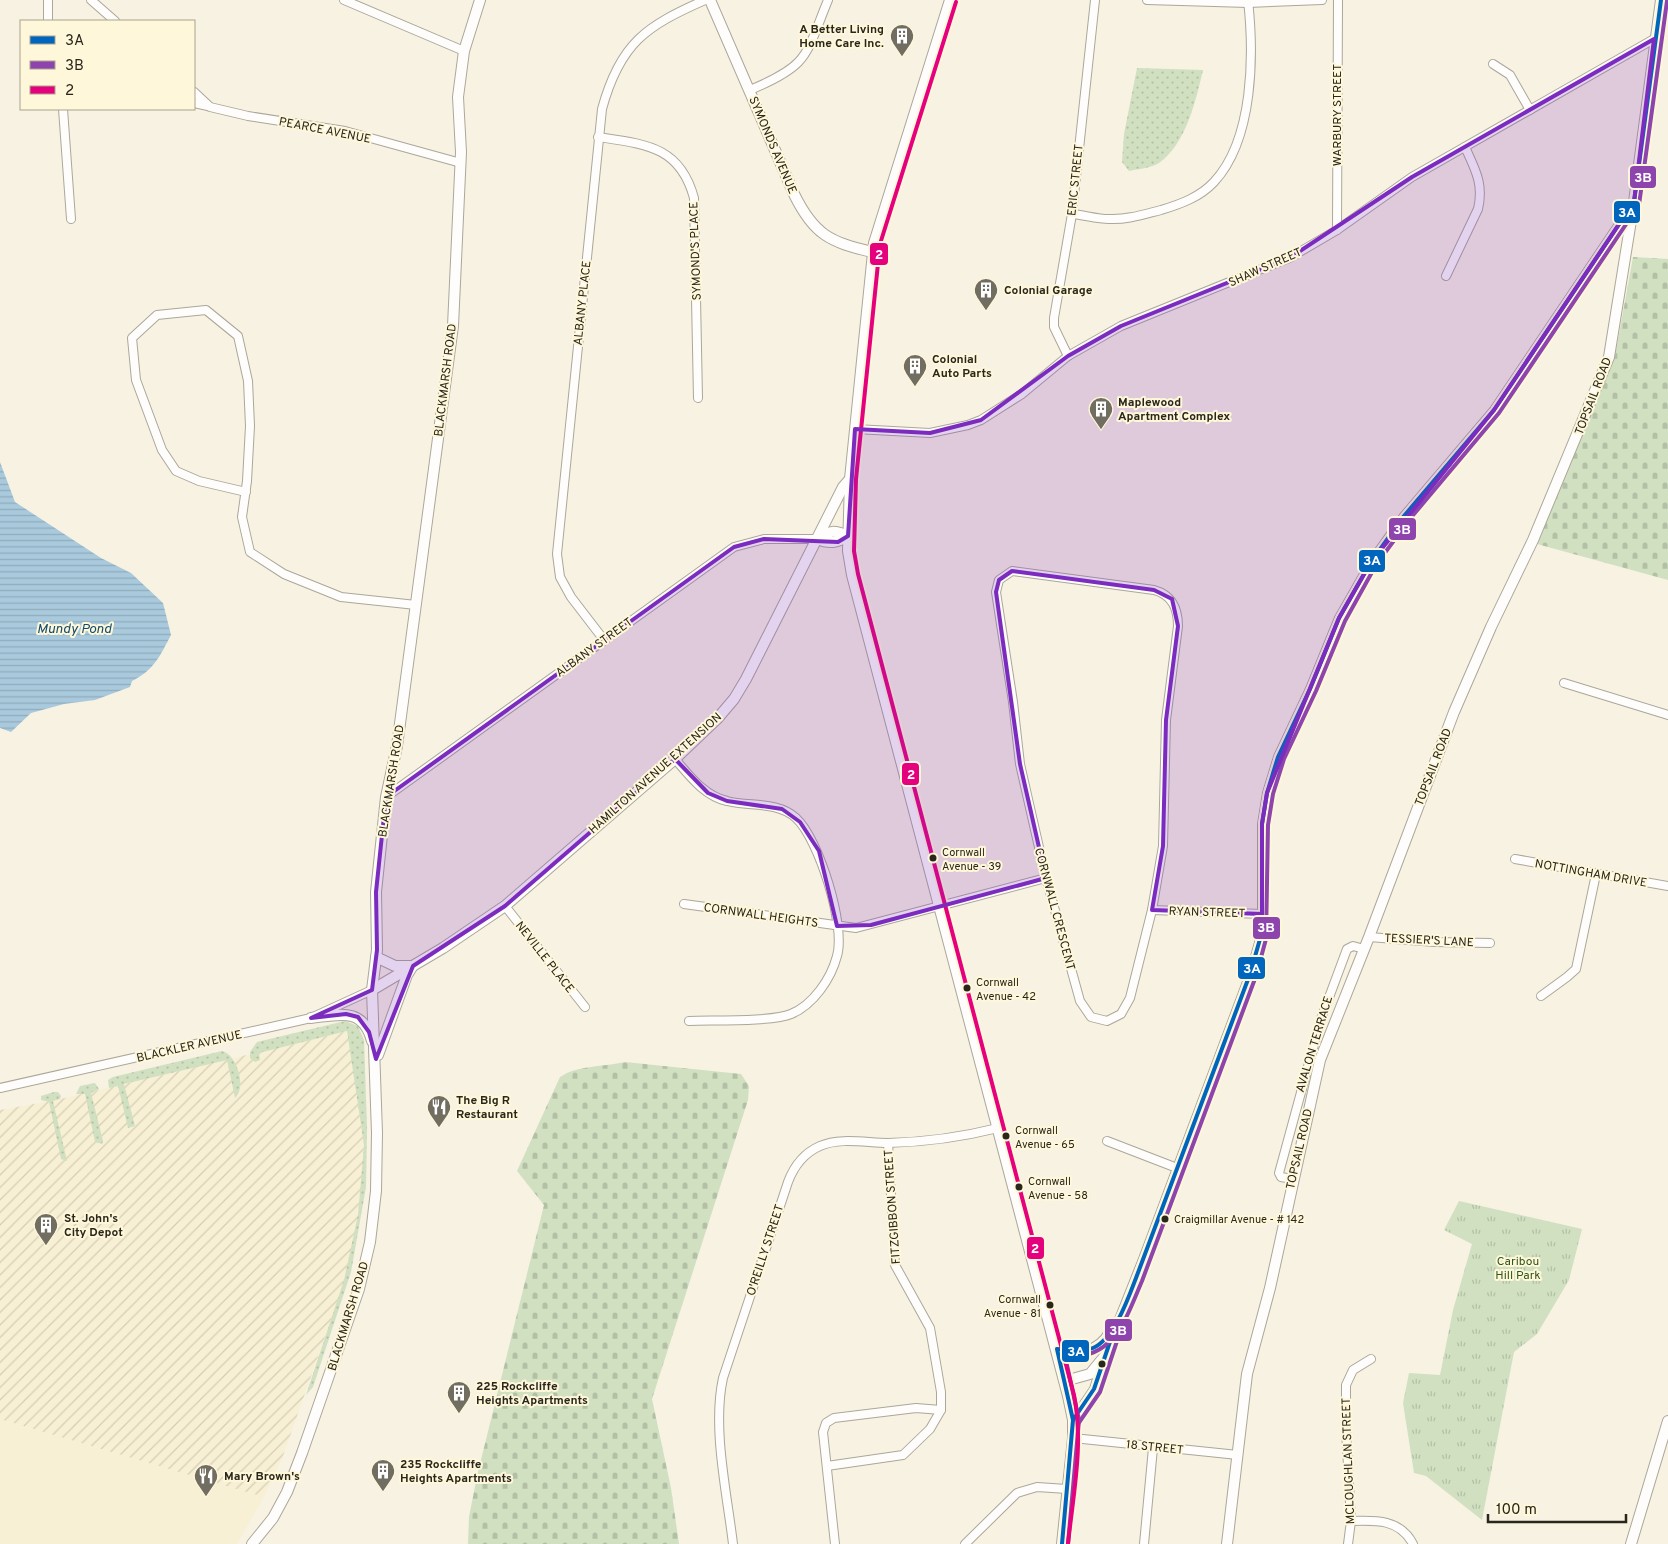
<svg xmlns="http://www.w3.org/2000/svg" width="1668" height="1544" font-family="Overpass,sans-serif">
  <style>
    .built { fill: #f8f0d5 }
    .industrial { fill: url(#industrial-furrows) }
    .grass { fill: url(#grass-dots) }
    .cemetery { fill: url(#cemetery-stones) }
    .park { fill: url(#park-tufts) }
    .water { fill: url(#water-rules) }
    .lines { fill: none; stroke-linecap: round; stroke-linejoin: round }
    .street-casing { stroke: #aba79a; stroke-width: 10 }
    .secondary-casing { stroke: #aba79a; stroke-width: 12 }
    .street { stroke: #fefdfb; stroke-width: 8 }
    .secondary { stroke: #fefdfb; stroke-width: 10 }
    .bus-1-casing { stroke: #fff7da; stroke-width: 8 }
    .bus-2-casing { stroke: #fff7da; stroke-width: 8 }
    .bus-3-casing { stroke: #fff7da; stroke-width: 8 }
    .bus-1 { stroke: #0065bd; stroke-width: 4 }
    .bus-2 { stroke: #8e44ad; stroke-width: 4 }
    .bus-3 { stroke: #e5007d; stroke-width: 4 }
    .marked { fill: #7b2cbf; fill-opacity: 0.2; stroke: #7b2cbf; stroke-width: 4; stroke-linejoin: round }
    .bus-dot { fill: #29261b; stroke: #fff7da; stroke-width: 2 }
    .labels { text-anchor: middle; stroke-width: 4; stroke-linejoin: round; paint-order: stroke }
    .bus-label { font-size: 11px; fill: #29261b; stroke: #fff7da; text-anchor: start }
    .poi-label { font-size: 12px; font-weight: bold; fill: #29261b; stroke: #fff7da; text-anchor: start }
    .street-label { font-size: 12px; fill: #29261b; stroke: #fff7da }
    .park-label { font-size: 12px; fill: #2d561a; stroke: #fff7da }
    .water-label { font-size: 14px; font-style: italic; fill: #144c6e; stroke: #fff7da }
    .line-badge { stroke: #fff7da; stroke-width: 2 }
    .badge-label { font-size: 14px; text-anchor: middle; font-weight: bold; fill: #fff }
  </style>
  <defs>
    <pattern id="industrial-furrows" width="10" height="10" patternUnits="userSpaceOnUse" patternTransform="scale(1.25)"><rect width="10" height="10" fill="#f8f0d5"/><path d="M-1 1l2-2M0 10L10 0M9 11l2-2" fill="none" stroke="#d5ceb6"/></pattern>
    <pattern id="grass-dots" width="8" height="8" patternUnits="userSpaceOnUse" patternTransform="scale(1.25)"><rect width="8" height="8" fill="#d1e0c1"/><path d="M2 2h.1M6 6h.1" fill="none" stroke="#b3c0a5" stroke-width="1.8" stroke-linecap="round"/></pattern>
    <pattern id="cemetery-stones" width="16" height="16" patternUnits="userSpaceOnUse" patternTransform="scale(1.25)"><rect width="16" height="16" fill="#d1e0c1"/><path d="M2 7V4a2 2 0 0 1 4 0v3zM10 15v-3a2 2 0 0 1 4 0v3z" fill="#b3c0a5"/></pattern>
    <pattern id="park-tufts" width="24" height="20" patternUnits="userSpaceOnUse" patternTransform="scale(1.25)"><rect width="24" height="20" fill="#d1e0c1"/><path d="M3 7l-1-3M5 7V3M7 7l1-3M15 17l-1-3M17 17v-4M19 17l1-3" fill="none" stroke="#b3c0a5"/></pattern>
    <pattern id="water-rules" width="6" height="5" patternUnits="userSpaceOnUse" patternTransform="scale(1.25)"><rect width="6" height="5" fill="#a9c9dc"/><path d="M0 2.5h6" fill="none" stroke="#91acbc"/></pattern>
  </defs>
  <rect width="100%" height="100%" fill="#f7f2e2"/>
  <polygon class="built" points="0,1419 264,1497 237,1544 0,1544"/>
  <polygon class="industrial" points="348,1031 364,1145 362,1196 353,1245 341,1291 282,1459 264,1497 0,1419 0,1110 56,1100"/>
  <g class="grass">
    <path d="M1137 68 1203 70C1196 100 1186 144 1159 163 1151 168 1138 169 1129 171L1122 162 1124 134Z"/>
    <polygon points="345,1021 358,1026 364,1040 367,1128 366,1187 351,1272 313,1387 306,1395 344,1280 358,1215 364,1145 347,1031 259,1053 260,1060 255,1062 250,1058 250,1052 257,1042"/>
    <path d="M222 1051C237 1054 247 1088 235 1098L227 1060 124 1084 135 1126 128 1128 118 1086 109 1088 108 1080 113 1077Z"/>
    <polygon points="95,1083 99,1089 91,1093 103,1141 102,1144 95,1142 85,1094 76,1094 80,1086"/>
    <polygon points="54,1092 58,1092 61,1096 60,1099 53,1101 67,1161 61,1159 49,1102 41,1100 41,1096"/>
  </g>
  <g class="cemetery">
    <polygon points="1633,257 1668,259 1668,580 1537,544 1615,356"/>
    <path d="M625 1062 741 1074 749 1086 748 1100 652 1399 671 1488 679 1544H468L469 1517 477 1476 544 1205 517 1171 560 1077C578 1065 604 1067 625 1062Z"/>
  </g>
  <polygon class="park" points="1459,1201 1582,1229 1569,1280 1537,1334 1514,1352 1482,1520 1426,1476 1414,1473 1403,1403 1409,1373 1440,1375 1453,1310 1472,1244 1444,1230"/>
  <path class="water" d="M0 462 15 502 101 558 131 573 163 603 171 635C160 656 154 670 132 681L130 687 95 700 64 704 31 713 11 732 0 728Z"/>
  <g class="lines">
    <g class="street-casing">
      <g id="street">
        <polyline points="48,0 48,21"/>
        <polyline points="91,0 115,21"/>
        <polyline points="344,0 464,51"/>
        <polyline points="1147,0 1248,3 1322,0"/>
        <polyline points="1493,64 1510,75 1530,110"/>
        <path d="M750 90C810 65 805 56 828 0"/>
        <polyline points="194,92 210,107 248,116 345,131 461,163"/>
        <polyline points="194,103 208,106"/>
        <polyline points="63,109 71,219"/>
        <path d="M598 137C645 144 680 146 694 198L698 398"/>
        <path d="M1072 214C1084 215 1097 219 1109 219 1127 220 1145 214 1161 210 1181 204 1200 197 1214 182 1254 139 1254 54 1248 0"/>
        <polyline points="1337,230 1338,0"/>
        <path d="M1446 276 1478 209C1484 184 1475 169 1465 147"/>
        <polyline points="1068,356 1054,327 1054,318 1072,214 1095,0"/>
        <polyline points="855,429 930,433 968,425 981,420 1022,394 1068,356 1121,326 1291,257 1337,230 1412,177 1654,39"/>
        <polyline points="246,492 199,481 176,471 162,450 136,380 132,338 157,315 206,310 238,336 248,381 250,426 247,481 242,517 250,552 284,574 341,597 416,605"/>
        <path d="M1012 571 1154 590C1172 595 1178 608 1178 626L1166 720 1163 846 1152 910 1130 998 1121 1014 1107 1021 1091 1017 1080 1001 1046 878 1020 764 1013 702 996 592 999 580Z"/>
        <path d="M604 640 571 597 560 577 557 554 602 109C620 43 646 26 705 0"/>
        <polyline points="1564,683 1668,715"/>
        <path d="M675 759C689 775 704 796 727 801 750 807 777 801 796 818 819 839 846 926 837 956 831 979 813 1005 791 1014 772 1022 712 1020 689 1021"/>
        <polyline points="386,797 734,547 764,539 817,539"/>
        <polyline points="1515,859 1668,886"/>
        <polyline points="684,904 856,928 1046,878"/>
        <polyline points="505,906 585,1007"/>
        <polyline points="1152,910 1262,914"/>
        <polyline points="1369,937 1435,942 1490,943"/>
        <polyline points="1541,996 1567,977 1576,969 1596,874"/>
        <polyline points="0,1088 311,1018 372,990"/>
        <polyline points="1107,1141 1177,1168"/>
        <polyline points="1292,1179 1281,1177 1279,1173 1321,1019 1347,949 1353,946 1364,949"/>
        <path d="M1057 1349C1079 1352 1097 1353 1109 1332"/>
        <polyline points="1073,1420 1094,1389 1104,1357 1143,1259 1250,974 1260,939 1262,914 1262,824 1267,793 1278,757 1310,689 1339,618 1371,562 1404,516 1494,410 1632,205"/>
        <polyline points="1073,1438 1238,1455"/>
        <polyline points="827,1466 903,1455 930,1429 941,1410 941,1392 930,1328 895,1265 888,1143"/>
        <path d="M1351 1521C1376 1520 1400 1519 1413 1544"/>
        <path d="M733 1544C727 1493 712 1428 723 1378L788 1182C794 1166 804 1153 820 1146 840 1137 867 1143 888 1143 926 1142 962 1137 998 1128"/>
        <polyline points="835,1544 823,1432 826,1423 834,1418 916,1408 941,1410"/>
        <polyline points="965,1544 1017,1493 1037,1487 1067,1489"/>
        <polyline points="1144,1544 1153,1448"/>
        <polyline points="1348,1544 1351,1521 1346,1429 1346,1385 1353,1370 1371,1359"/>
      </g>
    </g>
    <g class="secondary-casing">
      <g id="secondary">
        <path d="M710 0 794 194C814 235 830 242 872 252"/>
        <polyline points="950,0 874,243 850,479 848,551 852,575 1068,1396 1073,1420 1073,1438 1062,1544"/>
        <path d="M817 539C829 544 837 543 848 536"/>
        <path d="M818 539C829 530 835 530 848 536"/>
        <polyline points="376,957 395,966 410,966"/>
        <polyline points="372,990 443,948 505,906 675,759 717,719 734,699 746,679 843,487 850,479"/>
        <path d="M311 1018C338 1015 363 1006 372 1041"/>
        <polyline points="378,1055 407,975 412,967"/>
        <polyline points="1065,1381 1090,1374 1104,1357"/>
        <polyline points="252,1544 273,1518 287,1492 302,1453 359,1289 370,1242 376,1191 377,1133 372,990 377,950 376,892 386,797 397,746 453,326 461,152 458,97 464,51 480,0"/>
        <polyline points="1227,1544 1247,1374 1270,1288 1320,1060 1369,937 1454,712 1491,627 1533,540 1609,357 1634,202 1661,0"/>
        <polyline points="1631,1544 1668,1421"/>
      </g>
    </g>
    <use href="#street" class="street"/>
    <use href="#secondary" class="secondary"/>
    <g class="bus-1-casing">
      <g id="bus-1">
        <polyline points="1073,1420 1094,1389 1116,1324"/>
        <path d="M1062 1544 1073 1420 1057 1349C1069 1350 1081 1353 1093 1348 1114 1339 1128 1299 1136 1278L1250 974 1260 939 1262 914V824L1267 793 1278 757 1310 689 1339 618 1371 562 1404 516 1494 410 1634 202 1661 0"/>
      </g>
    </g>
    <g class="bus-2-casing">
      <g id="bus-2">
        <polyline points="1078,1424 1100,1392 1122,1326"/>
        <path d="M1068 1544 1079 1420 1065 1356C1114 1361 1126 1318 1142 1281L1256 976 1266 939 1268 825 1273 794 1284 759 1316 691 1345 621 1376 565 1409 520 1499 413 1639 205 1667 1"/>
      </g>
    </g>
    <g class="bus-3-casing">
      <path id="bus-3" d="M956 2 880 244 856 479 854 551 858 574 1074 1395C1084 1444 1073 1495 1068 1544"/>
    </g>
    <use href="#bus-1" class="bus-1"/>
    <use href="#bus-2" class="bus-2"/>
    <use href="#bus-3" class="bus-3"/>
  </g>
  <path class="marked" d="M1654 39 1634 202 1494 410 1371 562 1339 618 1267 793 1262 824V914L1152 910 1163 846 1166 720 1178 626 1172 599 1154 590 1012 571 999 580 996 592 1020 764 1046 878 871 925 837 926 819 851 800 822 782 809 727 801 708 793 675 759 505 906 413 966 376 1059 369 1032 358 1017 346 1014 311 1018 372 990 377 950 376 892 386 797 734 547 764 539 838 542 848 536 855 429 930 433 981 420 1068 356 1121 326 1291 257 1412 177Z"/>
  <defs>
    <g id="building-pin" transform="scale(1.25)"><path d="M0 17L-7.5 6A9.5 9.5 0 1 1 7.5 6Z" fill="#716d61" stroke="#fff7da"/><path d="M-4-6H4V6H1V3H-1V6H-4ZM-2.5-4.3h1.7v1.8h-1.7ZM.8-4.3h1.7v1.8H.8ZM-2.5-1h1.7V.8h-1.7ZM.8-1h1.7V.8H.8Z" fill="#fff"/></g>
    <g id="restaurant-pin" transform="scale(1.25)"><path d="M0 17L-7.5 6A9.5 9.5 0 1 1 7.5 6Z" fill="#716d61" stroke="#fff7da"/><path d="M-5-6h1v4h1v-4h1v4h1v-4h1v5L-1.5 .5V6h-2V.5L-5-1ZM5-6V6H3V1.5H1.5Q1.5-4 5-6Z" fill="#fff"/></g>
  </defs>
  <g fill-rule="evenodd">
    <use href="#building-pin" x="902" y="36"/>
    <use href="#building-pin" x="986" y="290"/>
    <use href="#building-pin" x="915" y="366"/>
    <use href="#building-pin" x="1101" y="409"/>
    <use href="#restaurant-pin" x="439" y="1107"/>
    <use href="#building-pin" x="46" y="1225"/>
    <use href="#building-pin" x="459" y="1393"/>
    <use href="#building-pin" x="383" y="1471"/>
    <use href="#restaurant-pin" x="206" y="1476"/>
  </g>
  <g class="bus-dot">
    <circle cx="933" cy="858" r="4.5"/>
    <circle cx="967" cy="988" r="4.5"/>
    <circle cx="1006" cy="1136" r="4.5"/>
    <circle cx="1019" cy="1187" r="4.5"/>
    <circle cx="1165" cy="1219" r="4.5"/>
    <circle cx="1050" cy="1305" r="4.5"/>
    <circle cx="1102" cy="1364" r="4.5"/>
  </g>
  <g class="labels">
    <g class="bus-label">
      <text x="942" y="856">Cornwall<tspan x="942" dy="14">Avenue - 39</tspan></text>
      <text x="976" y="986">Cornwall<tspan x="976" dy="14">Avenue - 42</tspan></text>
      <text x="1015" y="1134">Cornwall<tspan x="1015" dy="14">Avenue - 65</tspan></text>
      <text x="1028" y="1185">Cornwall<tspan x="1028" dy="14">Avenue - 58</tspan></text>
      <text x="1174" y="1223">Craigmillar Avenue - # 142</text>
      <text x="1041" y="1303" text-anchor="end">Cornwall<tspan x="1041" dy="14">Avenue - 81</tspan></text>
    </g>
    <g class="poi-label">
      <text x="884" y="33" text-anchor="end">A Better Living<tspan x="884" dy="14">Home Care Inc.</tspan></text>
      <text x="1004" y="294">Colonial Garage</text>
      <text x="932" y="363">Colonial<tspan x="932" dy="14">Auto Parts</tspan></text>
      <text x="1118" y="406">Maplewood<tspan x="1118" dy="14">Apartment Complex</tspan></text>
      <text x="456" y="1104">The Big R<tspan x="456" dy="14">Restaurant</tspan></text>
      <text x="64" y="1222">St. John's<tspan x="64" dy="14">City Depot</tspan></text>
      <text x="476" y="1390">225 Rockcliffe<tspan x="476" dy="14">Heights Apartments</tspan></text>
      <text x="400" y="1468">235 Rockcliffe<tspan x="400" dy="14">Heights Apartments</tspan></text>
      <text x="224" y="1480">Mary Brown's</text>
    </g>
    <g class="street-label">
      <text transform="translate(1337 115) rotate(-90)" y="4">WARBURY STREET</text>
      <text transform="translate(325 130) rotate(11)" y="4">PEARCE AVENUE</text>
      <text transform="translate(773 145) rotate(67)" y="4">SYMONDS AVENUE</text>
      <text transform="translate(1075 180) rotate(-84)" y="4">ERIC STREET</text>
      <text transform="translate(695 251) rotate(-92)" y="4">SYMOND'S PLACE</text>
      <text transform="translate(1265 267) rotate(-24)" y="4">SHAW STREET</text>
      <text transform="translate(582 303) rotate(-84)" y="4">ALBANY PLACE</text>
      <text transform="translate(445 380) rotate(-83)" y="4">BLACKMARSH ROAD</text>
      <text transform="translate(1593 396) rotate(-69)" y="4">TOPSAIL ROAD</text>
      <text transform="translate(594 647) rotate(-36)" y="4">ALBANY STREET</text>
      <text transform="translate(1433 767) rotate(-69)" y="4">TOPSAIL ROAD</text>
      <text transform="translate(655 773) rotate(-42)" y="4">HAMILTON AVENUE EXTENSION</text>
      <text transform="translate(391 781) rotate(-81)" y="4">BLACKMARSH ROAD</text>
      <text transform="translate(1591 873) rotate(10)" y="4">NOTTINGHAM DRIVE</text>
      <text transform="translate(1055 909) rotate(75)" y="4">CORNWALL CRESCENT</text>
      <text transform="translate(1207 912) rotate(2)" y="4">RYAN STREET</text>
      <text transform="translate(761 915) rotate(8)" y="4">CORNWALL HEIGHTS</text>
      <text transform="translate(1429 940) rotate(3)" y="4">TESSIER'S LANE</text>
      <text transform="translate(545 957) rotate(52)" y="4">NEVILLE PLACE</text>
      <text transform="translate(1314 1044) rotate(-73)" y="4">AVALON TERRACE</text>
      <text transform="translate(189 1046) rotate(-13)" y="4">BLACKLER AVENUE</text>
      <text transform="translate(1299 1149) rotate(-77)" y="4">TOPSAIL ROAD</text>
      <text transform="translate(892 1207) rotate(-94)" y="4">FITZGIBBON STREET</text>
      <text transform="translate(765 1250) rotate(-72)" y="4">O'REILLY STREET</text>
      <text transform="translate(348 1316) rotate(-73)" y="4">BLACKMARSH ROAD</text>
      <text transform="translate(1155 1447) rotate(6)" y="4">18 STREET</text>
      <text transform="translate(1348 1461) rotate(-92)" y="4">MCLOUGHLAN STREET</text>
    </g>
    <g class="park-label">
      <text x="1518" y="1265">Caribou<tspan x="1518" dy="14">Hill Park</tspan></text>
    </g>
    <g class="water-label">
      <text x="74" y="633">Mundy Pond</text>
    </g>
  </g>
  <g class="line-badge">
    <rect x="1629" y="165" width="28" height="24" rx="5" fill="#8e44ad"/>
    <rect x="1613" y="200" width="28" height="24" rx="5" fill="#0065bd"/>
    <rect x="869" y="242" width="20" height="24" rx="5" fill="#e5007d"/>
    <rect x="1388" y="517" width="29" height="24" rx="5" fill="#8e44ad"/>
    <rect x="1358" y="549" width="28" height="24" rx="5" fill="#0065bd"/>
    <rect x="901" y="762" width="19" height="24" rx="5" fill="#e5007d"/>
    <rect x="1252" y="916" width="29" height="24" rx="5" fill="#8e44ad"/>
    <rect x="1237" y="956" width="29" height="24" rx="5" fill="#0065bd"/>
    <rect x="1026" y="1236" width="19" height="24" rx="5" fill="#e5007d"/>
    <rect x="1104" y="1318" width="29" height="24" rx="5" fill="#8e44ad"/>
    <rect x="1061" y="1339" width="29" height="24" rx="5" fill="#0065bd"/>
  </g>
  <g class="badge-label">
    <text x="1643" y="182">3B</text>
    <text x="1627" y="217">3A</text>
    <text x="879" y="259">2</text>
    <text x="1402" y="534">3B</text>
    <text x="1372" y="565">3A</text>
    <text x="911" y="779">2</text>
    <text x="1266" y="932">3B</text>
    <text x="1252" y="973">3A</text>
    <text x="1035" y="1253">2</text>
    <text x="1118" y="1335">3B</text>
    <text x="1076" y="1356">3A</text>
  </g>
  <rect x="20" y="20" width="175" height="90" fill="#fff7da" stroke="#a9a38e"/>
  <rect x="30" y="36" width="25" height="8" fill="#0065bd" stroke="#a9a38e"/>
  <text x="65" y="45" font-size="15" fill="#29261b">3A</text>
  <rect x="30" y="61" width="25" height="8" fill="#8e44ad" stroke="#a9a38e"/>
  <text x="65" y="70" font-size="15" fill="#29261b">3B</text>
  <rect x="30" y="86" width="25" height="8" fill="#e5007d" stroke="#a9a38e"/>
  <text x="65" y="95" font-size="15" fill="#29261b">2</text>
  <path d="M1488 1514v8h138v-8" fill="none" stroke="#29261b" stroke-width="2.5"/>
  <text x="1496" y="1514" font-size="15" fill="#29261b" stroke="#fff7da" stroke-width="4" paint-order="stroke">100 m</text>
</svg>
